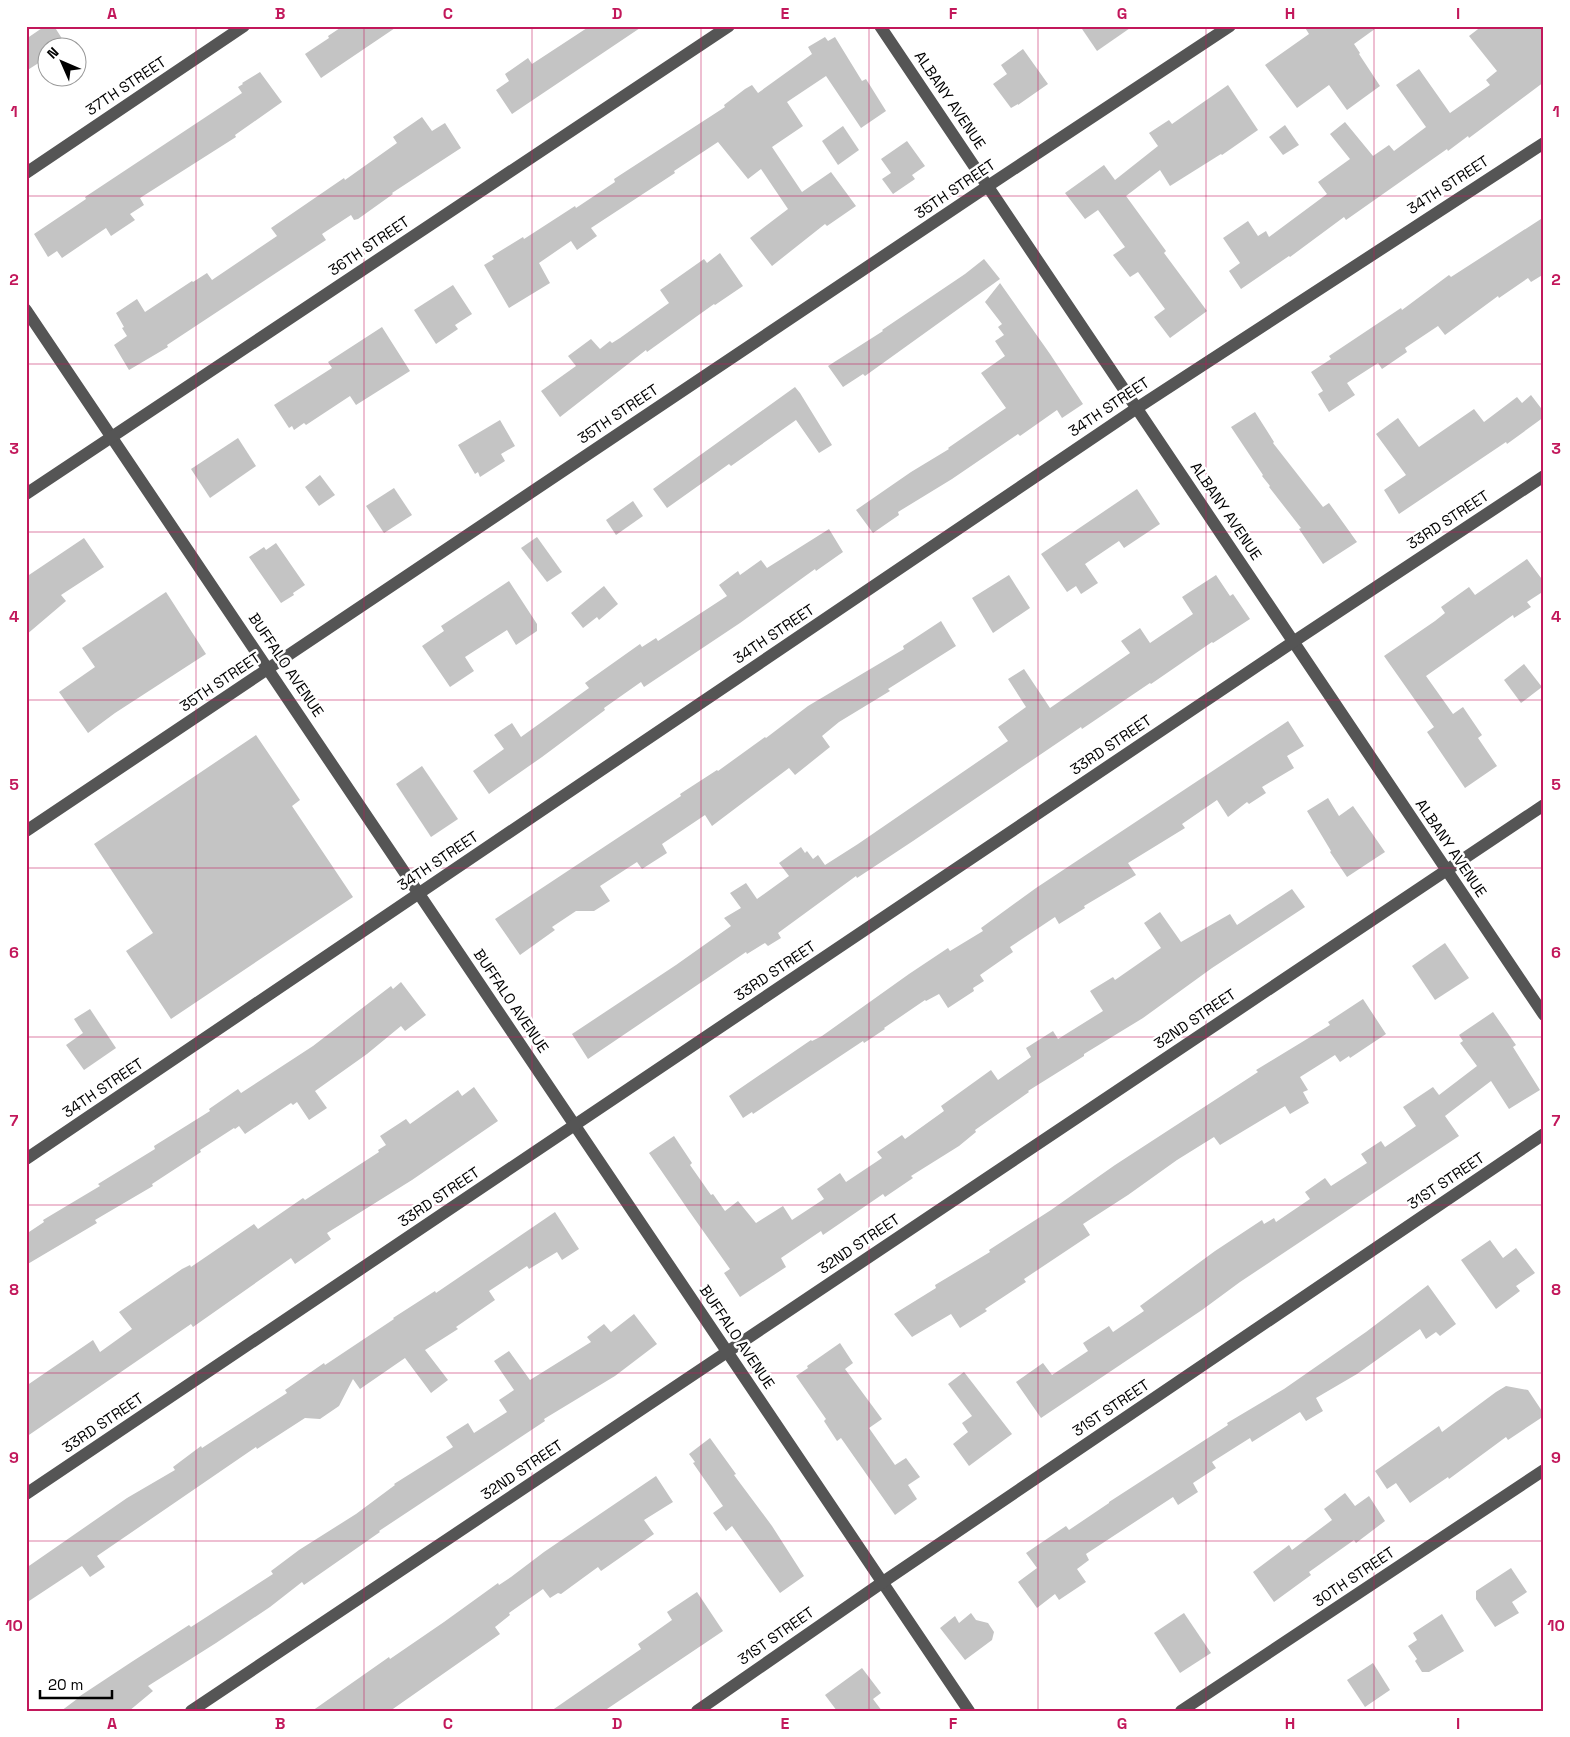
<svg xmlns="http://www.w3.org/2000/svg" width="1570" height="1737" font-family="'Space Grotesk',sans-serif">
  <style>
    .building { fill: #c4c4c4 }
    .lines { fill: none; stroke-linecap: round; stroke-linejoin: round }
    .minor { stroke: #555; stroke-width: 12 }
    .grid { fill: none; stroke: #c2185b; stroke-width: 1; stroke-opacity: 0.55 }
    .labels { text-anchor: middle; stroke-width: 5; stroke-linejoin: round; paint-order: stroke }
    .street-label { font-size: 15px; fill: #000; stroke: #fff }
    .neatline { fill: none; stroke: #c2185b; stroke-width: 2 }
    .grid-label { font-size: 16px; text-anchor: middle; font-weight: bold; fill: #c2185b }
  </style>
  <rect width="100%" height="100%" fill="#fff"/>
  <g class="building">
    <polygon points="45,26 54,26 68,48 48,48 48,57 26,71 26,39"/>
    <polygon points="343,26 398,26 321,78 305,54 329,38 328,36"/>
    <polygon points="590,26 643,26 512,114 496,90 509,81 505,74 528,58 532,64"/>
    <polygon points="1080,26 1133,26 1097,51"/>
    <polygon points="1304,26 1379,26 1354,44 1360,53 1359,54 1380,86 1347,110 1329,85 1297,108 1265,65 1309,34"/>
    <polygon points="1482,26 1544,26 1544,82 1469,138 1468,136 1448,151 1447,149 1356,213 1346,220 1344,217 1290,257 1289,256 1241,289 1229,271 1240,263 1223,238 1248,221 1258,236 1266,231 1269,237 1327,194 1318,182 1350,159 1330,134 1345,122 1373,156 1389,145 1394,151 1426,127 1396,85 1419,69 1450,113 1490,85 1486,80 1497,71 1469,36"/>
    <polygon points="825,37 828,41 835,37 862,81 866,79 886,111 861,128 826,76 787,102 803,126 772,147 802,192 831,172 856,206 827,226 825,224 772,266 750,238 788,209 761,169 748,179 718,142 674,171 675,173 591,228 597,236 577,250 571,241 539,263 550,283 509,308 484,265 494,259 492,256 523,237 524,239 575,206 576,208 615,182 614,179 725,107 724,105 745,89 752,85 758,93 812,54 808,47"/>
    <polygon points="1023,49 1048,84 1018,105 1018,104 1011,108 993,84 1007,74 1001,65"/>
    <polygon points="260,72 282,102 235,135 236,137 140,198 144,205 130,214 135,220 111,236 106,228 62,258 57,251 48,257 34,234 86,199 85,197 242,93 238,87 243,84 242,83"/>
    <polygon points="1228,85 1258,130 1222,155 1221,154 1170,186 1160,170 1126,196 1166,251 1164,253 1207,311 1170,338 1154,317 1165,309 1138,272 1130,277 1113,255 1125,247 1098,210 1085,219 1065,193 1104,165 1115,180 1158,146 1149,133 1169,120 1172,124"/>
    <polygon points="422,117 432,131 445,123 461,148 392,193 393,194 358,219 354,220 351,215 322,234 326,240 167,345 168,347 129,370 114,345 127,336 122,328 124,327 116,313 137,299 145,312 192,281 193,282 207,273 212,280 277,236 271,228 344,178 345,180 397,143 393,137"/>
    <polygon points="1285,125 1299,145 1283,155 1269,137"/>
    <polygon points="843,126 859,150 838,165 822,141"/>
    <polygon points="907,141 925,166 912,175 915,179 893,194 882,179 891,173 881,159"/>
    <polygon points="1544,217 1544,274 1531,282 1528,278 1499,298 1498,296 1445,335 1438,326 1405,348 1407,352 1382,369 1378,363 1347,383 1355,395 1329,412 1318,394 1323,391 1311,372 1331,359 1329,356 1401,308 1402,310 1449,275 1451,277"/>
    <polygon points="720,253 743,286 715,305 714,304 647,352 646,350 560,417 541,391 576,366 568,356 591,339 600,349 610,341 612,343 620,338 669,303 660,290 704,259 707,263"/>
    <polygon points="984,259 1000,279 865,376 863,374 843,387 828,366 883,331 882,330 965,274"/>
    <polygon points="1000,283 1050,354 1083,404 1062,418 1057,410 1020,436 1018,434 952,479 898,512 899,515 873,533 856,510 911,472 949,449 948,448 1006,408 981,373 1005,356 995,341 1004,335 998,327 1002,324 985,302"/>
    <polygon points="453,285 472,314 455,325 458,329 436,344 414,310"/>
    <polygon points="382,327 410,371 356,405 350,396 306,425 304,423 294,430 292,426 289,428 274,405 332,368 328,362"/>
    <polygon points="795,387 800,393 832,445 819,453 796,420 731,466 729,464 667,508 653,489"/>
    <polygon points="1531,395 1544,412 1544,417 1507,444 1506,442 1399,514 1384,490 1406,475 1376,434 1398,418 1419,447 1474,409 1484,422 1517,397 1522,403"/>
    <polygon points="1255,412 1274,442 1273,443 1323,507 1329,503 1357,542 1323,564 1299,529 1301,528 1269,487 1270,486 1262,476 1263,475 1231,427"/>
    <polygon points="500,420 515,446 501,454 505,461 480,477 478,472 475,474 458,445"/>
    <polygon points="238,438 256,466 210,498 191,469"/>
    <polygon points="320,475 335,495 319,506 305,487"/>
    <polygon points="394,488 412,515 384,533 366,506"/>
    <polygon points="1137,489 1160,524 1124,548 1119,541 1085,564 1098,583 1081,594 1076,586 1067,592 1041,554"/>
    <polygon points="633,501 643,516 616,535 606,520"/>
    <polygon points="829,529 843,552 816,571 815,569 740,623 644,687 641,682 604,708 605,710 542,757 489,794 473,771 504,749 494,735 512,723 521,737 589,688 585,683 640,644 642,647 656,638 658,641 727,596 719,585 738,571 740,575 761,560 767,568"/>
    <polygon points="537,537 562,572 547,582 521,548"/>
    <polygon points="84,538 104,567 61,595 66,601 26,635 26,577"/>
    <polygon points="276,543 305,585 293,593 294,595 281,603 249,557 264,547 266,550"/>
    <polygon points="1527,559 1544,582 1544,591 1527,602 1531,607 1514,618 1513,615 1426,676 1453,714 1463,707 1482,735 1478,738 1497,766 1465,788 1427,732 1434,727 1384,656 1435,621 1445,613 1441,607 1469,587 1475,595"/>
    <polygon points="1009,575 1030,608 993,633 972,598"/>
    <polygon points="1216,575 1230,596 1233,594 1250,619 1213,643 1212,642 1151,684 1150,683 1082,729 1081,727 913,841 857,878 856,876 778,933 781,938 768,946 765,943 747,954 746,952 588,1059 572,1034 676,965 731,926 724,918 741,908 730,893 746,883 757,899 789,876 779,863 801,847 805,853 807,851 813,859 818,855 825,865 858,844 1008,741 998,727 1026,707 1008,679 1024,669 1050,708 1130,653 1121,641 1140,628 1150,643 1193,614 1182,597"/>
    <polygon points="509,581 537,624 537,631 516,645 507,630 465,657 474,671 450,687 422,646 444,631 441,626"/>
    <polygon points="604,586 618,604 599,620 597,617 583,628 571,613"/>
    <polygon points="166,592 206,654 115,713 88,733 59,692 95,667 82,648"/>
    <polygon points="941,621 956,646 888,689 890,691 839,722 822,736 830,747 795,775 789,768 712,826 705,815 662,844 667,853 642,869 637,862 600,886 610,901 594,911 576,911 552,927 555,930 520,955 495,919 681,796 680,794 717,770 718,771 765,737 766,738 808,706 904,649 903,646"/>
    <polygon points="1524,664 1542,687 1521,703 1504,680"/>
    <polygon points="1288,721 1304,746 1287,756 1294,768 1262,787 1266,793 1249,804 1247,802 1228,817 1217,800 1182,824 1185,828 1128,863 1136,875 1084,906 1085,908 1059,924 1055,917 1010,947 1013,952 980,975 984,981 973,988 974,991 948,1008 939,994 926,1001 925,1000 884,1028 885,1029 864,1043 863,1041 753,1114 752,1112 743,1118 729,1096 811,1040 812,1041 822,1036 909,974 948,948 950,951 983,931 981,928 1036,888"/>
    <polygon points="256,735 300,800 292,806 353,897 171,1019 126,951 153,933 94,844"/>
    <polygon points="422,766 458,819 431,837 396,784"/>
    <polygon points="1328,798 1339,816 1353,806 1385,852 1347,877 1330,852 1331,851 1307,811"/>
    <polygon points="1292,889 1305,907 1212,968 1143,1018 1084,1054 1084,1056 1028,1091 1029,1092 975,1130 976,1132 959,1146 911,1176 913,1178 885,1197 883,1194 823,1235 821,1231 781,1258 786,1267 740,1297 724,1273 730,1269 689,1211 649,1153 674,1136 692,1163 690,1165 711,1195 713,1194 725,1211 738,1201 756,1223 783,1206 792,1220 824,1199 817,1189 840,1173 846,1182 882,1158 877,1152 902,1135 905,1139 944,1111 941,1106 991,1070 998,1080 1031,1057 1026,1048 1053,1031 1058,1039 1103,1011 1090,991 1113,977 1115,980 1161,948 1144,923 1160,912 1181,942 1230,914 1237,925"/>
    <polygon points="1445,943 1469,978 1435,1000 1412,966"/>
    <polygon points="401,982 426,1015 405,1031 401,1026 367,1054 315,1091 327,1108 309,1120 297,1102 293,1105 291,1103 245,1134 239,1126 235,1129 234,1128 200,1150 201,1152 152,1184 153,1186 95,1220 97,1223 26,1265 26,1234 44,1222 43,1220 100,1186 98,1184 155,1149 154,1146 210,1111 209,1109 238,1089 241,1093 313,1046 391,986 393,989"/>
    <polygon points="1363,999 1386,1034 1350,1058 1349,1056 1340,1062 1335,1055 1300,1077 1308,1090 1303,1092 1309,1103 1290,1114 1285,1106 1220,1145 1214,1137 1177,1160 1128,1195 1083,1224 1090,1235 1024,1279 1026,1282 985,1309 987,1311 960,1328 951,1314 912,1337 894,1314 936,1288 935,1285 990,1252 989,1250 1051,1210 1115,1165 1258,1072 1256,1070 1330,1025 1328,1022"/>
    <polygon points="90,1009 116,1048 84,1070 66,1045 83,1033 74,1019"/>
    <polygon points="1493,1012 1516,1045 1513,1047 1540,1090 1509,1109 1491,1081 1445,1116 1459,1136 1240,1282 1202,1310 1041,1418 1016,1382 1043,1363 1052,1375 1088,1351 1083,1343 1109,1326 1113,1332 1144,1311 1140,1306 1215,1251 1262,1220 1264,1224 1274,1218 1276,1222 1310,1199 1305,1192 1325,1178 1331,1186 1367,1163 1361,1154 1381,1141 1385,1147 1416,1126 1403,1107 1433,1087 1439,1095 1477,1066 1460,1043 1463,1041 1459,1035"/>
    <polygon points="474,1087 498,1121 412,1180 327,1233 331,1239 295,1264 291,1258 193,1327 191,1324 26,1437 26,1386 93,1340 100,1352 132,1329 119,1312 182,1269 190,1265 191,1267 254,1224 258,1229 303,1198 305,1200 379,1152 378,1150 386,1145 380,1136 406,1119 410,1124 458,1090 462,1096"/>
    <polygon points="555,1212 579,1249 562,1260 557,1252 529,1269 527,1266 489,1291 495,1300 456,1327 458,1329 425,1350 448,1380 431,1393 405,1358 360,1389 353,1379 339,1406 320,1419 305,1418 257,1449 256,1447 97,1556 105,1567 90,1577 82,1566 26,1603 26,1568 127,1498 175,1470 173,1467 201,1446 202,1448 287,1393 285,1390 324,1363 325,1365 394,1319 393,1318 435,1291 436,1293"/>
    <polygon points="1490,1240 1503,1258 1516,1248 1535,1273 1516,1286 1520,1291 1496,1309 1461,1260"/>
    <polygon points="1428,1285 1456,1324 1440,1336 1436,1332 1426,1339 1420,1329 1357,1374 1316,1398 1323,1411 1306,1421 1300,1412 1252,1442 1250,1438 1212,1462 1216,1468 1193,1483 1198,1492 1178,1505 1173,1497 1086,1554 1089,1560 1077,1569 1086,1582 1059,1600 1055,1594 1037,1608 1018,1582 1037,1568 1026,1553 1066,1526 1069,1530 1109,1503 1109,1502 1228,1425 1227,1423 1284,1389 1366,1332"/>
    <polygon points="634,1314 657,1344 615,1376 544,1419 545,1421 379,1531 380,1532 304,1585 302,1582 270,1607 216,1643 148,1686 153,1691 129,1711 61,1711 77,1699 77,1698 133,1661 189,1625 191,1627 273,1574 271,1571 299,1550 356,1514 395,1485 394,1484 453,1447 446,1437 468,1423 474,1433 507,1412 499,1400 514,1390 494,1361 509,1351 530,1380 591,1342 587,1337 604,1324 611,1332"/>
    <polygon points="840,1343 853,1363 845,1369 882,1419 869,1428 895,1465 906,1458 920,1477 908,1485 917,1499 895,1515 841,1438 837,1441 824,1421 826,1419 796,1376 808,1368 807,1366"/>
    <polygon points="964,1372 1012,1434 969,1466 953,1444 968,1432 962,1423 972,1416 948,1384"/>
    <polygon points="1506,1386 1528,1390 1544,1414 1544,1416 1508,1440 1506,1437 1449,1479 1448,1477 1410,1503 1396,1483 1387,1489 1375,1471 1439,1426 1442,1432 1496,1392"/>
    <polygon points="710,1438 736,1474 734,1475 772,1526 804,1576 780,1593 732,1526 726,1531 713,1513 723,1506 693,1463 695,1462 689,1454"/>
    <polygon points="656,1476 673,1502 644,1520 654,1534 601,1571 598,1567 561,1594 558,1593 550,1598 543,1589 509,1613 510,1615 495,1627 500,1634 390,1711 312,1711 389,1657 390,1659 444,1622 498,1583 499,1585 511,1577 544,1552"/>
    <polygon points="1345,1493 1355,1506 1369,1496 1385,1521 1356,1543 1354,1540 1309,1572 1311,1575 1274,1602 1253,1572 1289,1545 1292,1550 1332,1520 1324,1509"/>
    <polygon points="1511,1568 1527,1592 1512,1602 1519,1613 1495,1627 1476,1599 1476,1591"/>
    <polygon points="697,1592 723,1631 604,1711 551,1711 641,1649 638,1644 672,1620 667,1612"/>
    <polygon points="971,1613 976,1620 988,1623 994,1632 992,1640 965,1660 940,1628 955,1616 959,1623"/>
    <polygon points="1184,1613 1211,1653 1180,1673 1154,1633"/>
    <polygon points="1442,1614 1464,1651 1429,1672 1422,1672 1415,1661 1417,1659 1408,1646 1417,1640 1413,1633"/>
    <polygon points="1373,1663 1390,1690 1365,1707 1347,1680"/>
    <polygon points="862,1668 881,1693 873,1699 882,1711 837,1711 825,1695"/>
  </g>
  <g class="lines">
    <g class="minor">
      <polyline points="880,26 1544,1015"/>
      <polyline points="26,173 244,26"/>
      <polyline points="26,310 969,1711"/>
      <polyline points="26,494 729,26"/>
      <polyline points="26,831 988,186 1230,26"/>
      <polyline points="26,1159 1137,408 1544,143"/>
      <polyline points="26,1494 1293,642 1544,476"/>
      <polyline points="191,1711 1544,805"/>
      <polyline points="697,1711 883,1582 1544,1134"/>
      <polyline points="1181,1711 1544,1470"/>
    </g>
  </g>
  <path class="grid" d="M196 26V1711M364 26V1711M532 26V1711M701 26V1711M869 26V1711M1038 26V1711M1206 26V1711M1374 26V1711M26 196H1544M26 364H1544M26 532H1544M26 700H1544M26 868H1544M26 1037H1544M26 1205H1544M26 1373H1544M26 1541H1544"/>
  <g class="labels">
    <g class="street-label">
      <text transform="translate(126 86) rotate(-34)" y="5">37TH STREET</text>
      <text transform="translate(950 100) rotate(56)" y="5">ALBANY AVENUE</text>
      <text transform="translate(1448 185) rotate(-33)" y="5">34TH STREET</text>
      <text transform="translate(955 189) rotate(-34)" y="5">35TH STREET</text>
      <text transform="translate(369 246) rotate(-34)" y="5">36TH STREET</text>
      <text transform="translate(1109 407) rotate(-34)" y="5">34TH STREET</text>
      <text transform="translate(618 414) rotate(-34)" y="5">35TH STREET</text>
      <text transform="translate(1226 511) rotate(56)" y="5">ALBANY AVENUE</text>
      <text transform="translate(1448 520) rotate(-33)" y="5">33RD STREET</text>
      <text transform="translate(774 634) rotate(-34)" y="5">34TH STREET</text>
      <text transform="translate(286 665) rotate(56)" y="5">BUFFALO AVENUE</text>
      <text transform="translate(220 682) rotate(-34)" y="5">35TH STREET</text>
      <text transform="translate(1111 745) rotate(-34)" y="5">33RD STREET</text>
      <text transform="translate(1451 848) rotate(56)" y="5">ALBANY AVENUE</text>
      <text transform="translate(438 861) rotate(-34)" y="5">34TH STREET</text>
      <text transform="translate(775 971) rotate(-34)" y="5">33RD STREET</text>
      <text transform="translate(511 1001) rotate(56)" y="5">BUFFALO AVENUE</text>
      <text transform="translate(1195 1019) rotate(-34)" y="5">32ND STREET</text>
      <text transform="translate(103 1088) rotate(-34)" y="5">34TH STREET</text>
      <text transform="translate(1446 1181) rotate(-34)" y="5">31ST STREET</text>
      <text transform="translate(439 1197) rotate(-34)" y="5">33RD STREET</text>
      <text transform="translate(859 1244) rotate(-34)" y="5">32ND STREET</text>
      <text transform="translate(737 1337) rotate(56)" y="5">BUFFALO AVENUE</text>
      <text transform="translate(1111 1408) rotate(-34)" y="5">31ST STREET</text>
      <text transform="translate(103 1423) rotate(-34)" y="5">33RD STREET</text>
      <text transform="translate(522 1470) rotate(-34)" y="5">32ND STREET</text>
      <text transform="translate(1354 1577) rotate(-34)" y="5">30TH STREET</text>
      <text transform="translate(776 1636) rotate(-35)" y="5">31ST STREET</text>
    </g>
  </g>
  <rect width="1570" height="1737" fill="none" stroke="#ffffff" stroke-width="55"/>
  <g transform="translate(62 62) rotate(315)"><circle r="24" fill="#ffffff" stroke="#999999"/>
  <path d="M0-4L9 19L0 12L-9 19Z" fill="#000000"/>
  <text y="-8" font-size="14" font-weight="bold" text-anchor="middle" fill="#000000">N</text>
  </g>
  <path d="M40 1690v8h72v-8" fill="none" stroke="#000000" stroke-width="2.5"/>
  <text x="48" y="1690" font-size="15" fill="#000000" stroke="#ffffff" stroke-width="4" paint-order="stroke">20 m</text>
  <rect x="28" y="28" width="1514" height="1682" class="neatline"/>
  <g class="grid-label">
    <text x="112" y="19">A</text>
    <text x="280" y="19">B</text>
    <text x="448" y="19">C</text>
    <text x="617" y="19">D</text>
    <text x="785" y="19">E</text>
    <text x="953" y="19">F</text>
    <text x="1122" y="19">G</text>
    <text x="1290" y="19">H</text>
    <text x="1458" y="19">I</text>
    <text x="14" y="117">1</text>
    <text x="1556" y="117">1</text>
    <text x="14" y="285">2</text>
    <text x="1556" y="285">2</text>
    <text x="14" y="454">3</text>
    <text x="1556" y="454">3</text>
    <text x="14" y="622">4</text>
    <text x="1556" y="622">4</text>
    <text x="14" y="790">5</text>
    <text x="1556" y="790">5</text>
    <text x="14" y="958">6</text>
    <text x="1556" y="958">6</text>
    <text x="14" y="1126">7</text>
    <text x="1556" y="1126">7</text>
    <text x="14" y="1295">8</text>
    <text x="1556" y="1295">8</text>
    <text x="14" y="1463">9</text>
    <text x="1556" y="1463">9</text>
    <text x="14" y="1631">10</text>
    <text x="1556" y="1631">10</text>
    <text x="112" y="1729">A</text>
    <text x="280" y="1729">B</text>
    <text x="448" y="1729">C</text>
    <text x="617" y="1729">D</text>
    <text x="785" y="1729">E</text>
    <text x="953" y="1729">F</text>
    <text x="1122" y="1729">G</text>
    <text x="1290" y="1729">H</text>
    <text x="1458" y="1729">I</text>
  </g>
</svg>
